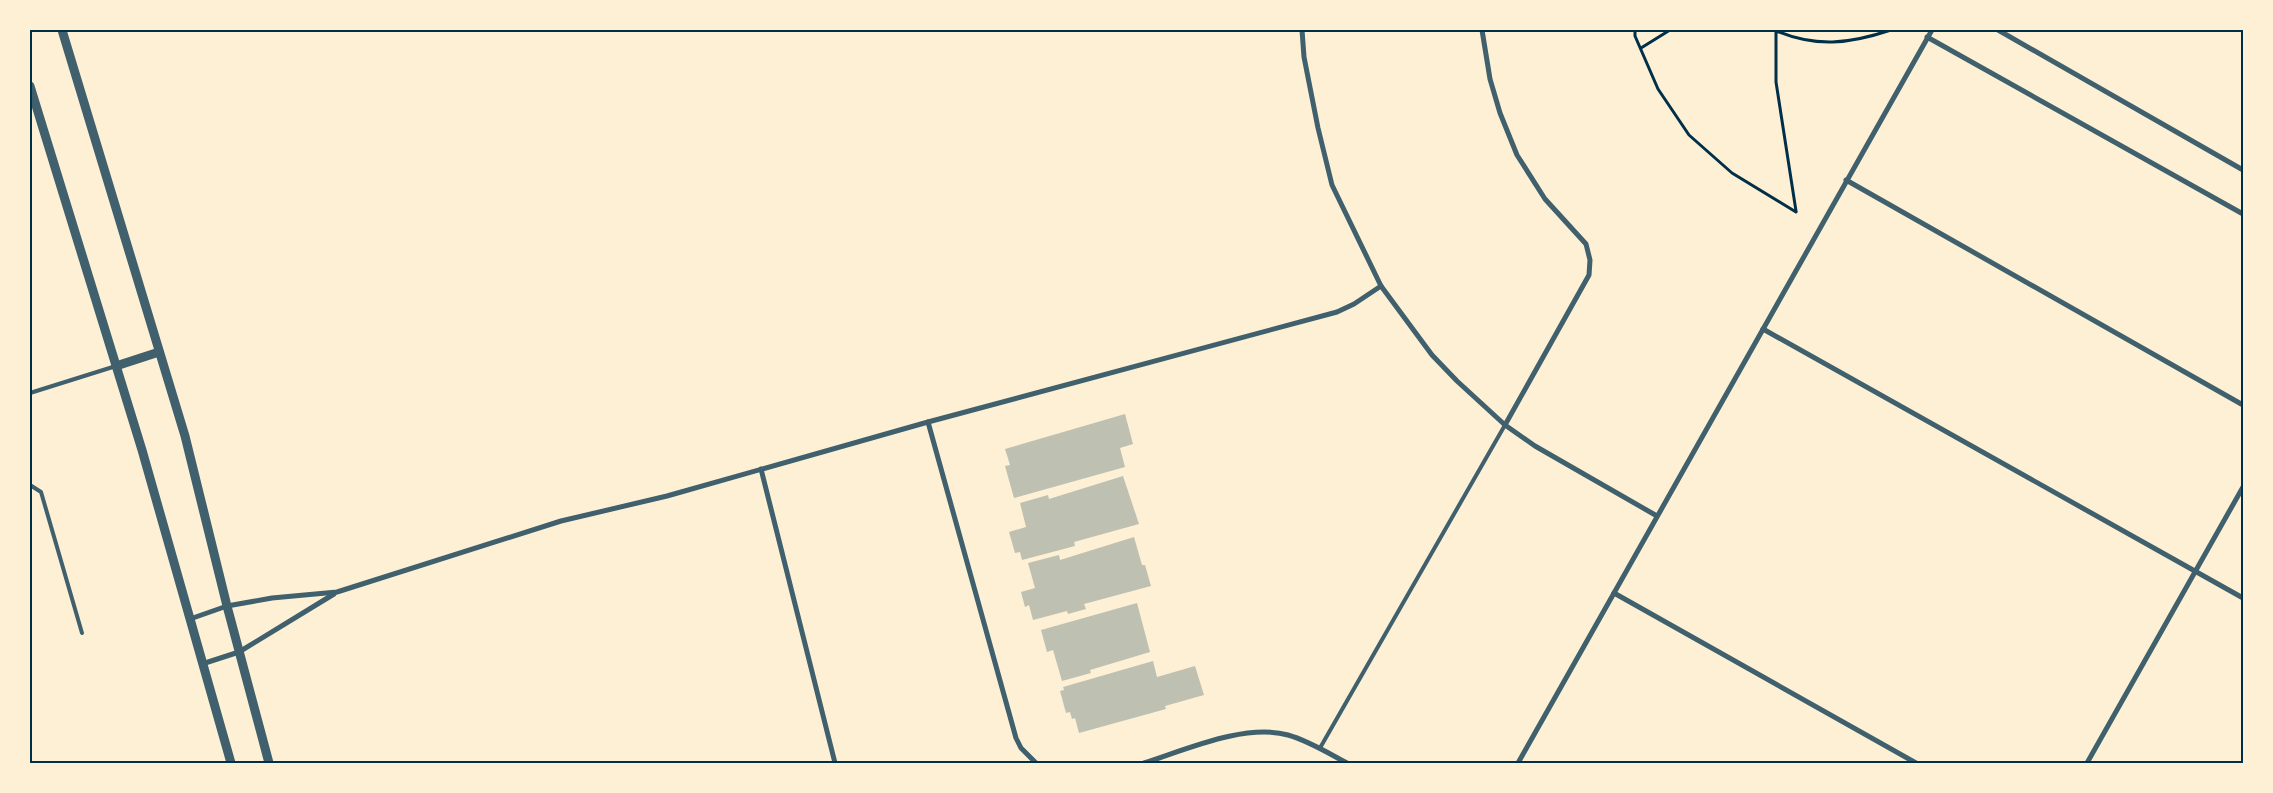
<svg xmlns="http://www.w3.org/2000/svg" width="2273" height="793" font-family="'PT Sans Narrow',sans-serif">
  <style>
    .building { fill: #bec0b2 }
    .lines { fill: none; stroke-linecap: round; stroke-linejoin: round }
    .path { stroke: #003049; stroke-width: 3 }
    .service { stroke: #3f606c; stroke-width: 4 }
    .minor { stroke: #3f606c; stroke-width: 5 }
    .tertiary { stroke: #3f606c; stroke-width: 9 }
    .neatline { fill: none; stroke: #003049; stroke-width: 2 }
  </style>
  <rect width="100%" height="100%" fill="#fdf0d5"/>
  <g class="building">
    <polygon points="1125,414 1133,444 1120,448 1125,467 1014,498 1005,466 1010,465 1005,449"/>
    <polygon points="1123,476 1139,524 1074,542 1075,546 1022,560 1020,552 1015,553 1009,532 1026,527 1020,503 1048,495 1049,499"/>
    <polygon points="1134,537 1142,565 1145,565 1151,586 1084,604 1086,609 1068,614 1067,611 1033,620 1029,605 1025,607 1021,592 1035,588 1028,563 1059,555 1060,560"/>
    <polygon points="1137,603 1150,652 1090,670 1091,673 1062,681 1053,650 1047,652 1041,630"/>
    <polygon points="1153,661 1157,677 1195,666 1204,695 1165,706 1166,709 1079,733 1075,718 1072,719 1070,712 1066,713 1060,691 1064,690 1063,687"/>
  </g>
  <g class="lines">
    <g class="path">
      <polyline points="1635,30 1635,36 1658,89 1689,135 1732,173 1796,212"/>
      <path d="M1774 30C1816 48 1849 44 1891 30"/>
      <polyline points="1776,31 1776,82 1796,211"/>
      <polyline points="1641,48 1670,30"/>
    </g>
    <g class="service">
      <polyline points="30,393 116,366"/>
      <polyline points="30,485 41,492 82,633"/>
      <polyline points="1320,748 1505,425"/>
    </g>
    <g class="minor">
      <polyline points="1302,30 1304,57 1318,128 1332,185 1381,286 1432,355 1457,381 1505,425 1535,446 1657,516"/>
      <polyline points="1482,30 1490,79 1500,113 1517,155 1545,199 1586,244 1590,260 1589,275 1505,425"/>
      <polyline points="1998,30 2243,170"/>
      <polyline points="1927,37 2243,214"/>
      <polyline points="1846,180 2243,405"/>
      <polyline points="1763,329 2243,598"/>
      <polyline points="928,422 1016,738 1021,748 1036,763"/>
      <polyline points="761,469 835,763"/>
      <polyline points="1614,593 1916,763"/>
      <polyline points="190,619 227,606 272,598 337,592 561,521 667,496 928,422 1337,312 1354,304 1381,286"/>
      <polyline points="202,664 239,652 334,594"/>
      <path d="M1144 763C1185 750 1245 723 1288 735 1309 741 1328 753 1347 763"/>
      <polyline points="1518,763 1932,30"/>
      <polyline points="2087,763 2243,487"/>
    </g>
    <g class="tertiary">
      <polyline points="62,30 185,436 227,606 269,763"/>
      <polyline points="30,86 142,450 231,763"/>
      <polyline points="116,366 159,352"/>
    </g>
  </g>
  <rect width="2273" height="793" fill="none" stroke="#fdf0d5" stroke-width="62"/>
  <rect x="31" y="31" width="2211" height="731" class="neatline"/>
</svg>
